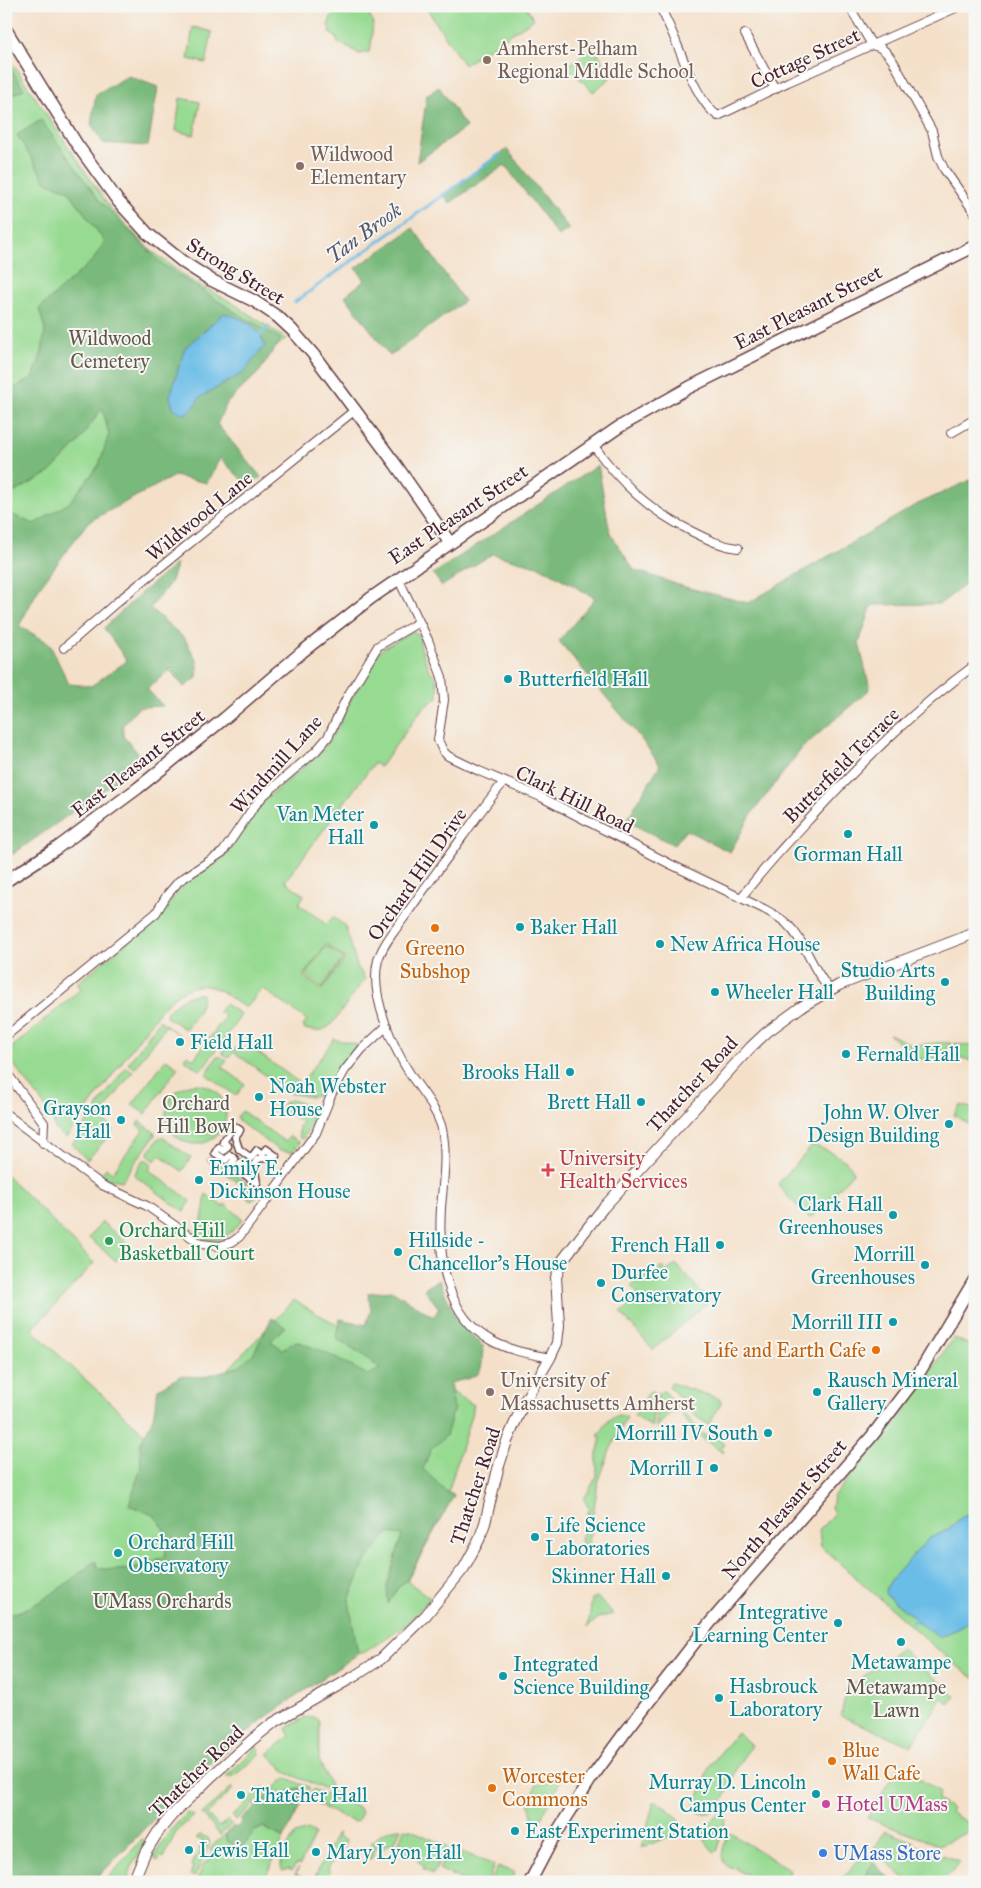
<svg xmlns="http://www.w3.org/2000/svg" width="981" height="1888" font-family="'IM FELL Great Primer',serif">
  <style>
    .green { fill: #97da92; stroke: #707c5e; fill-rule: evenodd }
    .forest { fill: #79ba7c; stroke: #626c54 }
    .water { fill: #6bbde7; stroke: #5a6e89 }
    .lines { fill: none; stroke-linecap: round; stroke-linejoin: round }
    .stream { stroke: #6bbde7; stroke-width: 3 }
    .pedestrian-casing { stroke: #643c43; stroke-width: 9 }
    .minor-casing { stroke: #643c43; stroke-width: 10 }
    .tertiary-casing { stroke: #643c43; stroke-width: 12 }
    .secondary-casing { stroke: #643c43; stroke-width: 14 }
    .pedestrian { stroke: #fff; stroke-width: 6 }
    .minor { stroke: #fff; stroke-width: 8 }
    .tertiary { stroke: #fff; stroke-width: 10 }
    .secondary { stroke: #fff; stroke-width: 11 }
    .education-dot { fill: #8d6e63; stroke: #f6f6f2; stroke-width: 2 }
    .culture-dot { fill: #0f9aa8; stroke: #f6f6f2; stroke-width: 2 }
    .food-dot { fill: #e8710a; stroke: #f6f6f2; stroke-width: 2 }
    .health-dot { fill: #e0444e; stroke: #f6f6f2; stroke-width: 2 }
    .leisure-dot { fill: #2e9e5b; stroke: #f6f6f2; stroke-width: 2 }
    .hotel-dot { fill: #d1479c; stroke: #f6f6f2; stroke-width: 2 }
    .shop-dot { fill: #3f7fe0; stroke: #f6f6f2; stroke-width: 2 }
    .labels { text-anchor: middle; stroke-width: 4; stroke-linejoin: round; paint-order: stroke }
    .education-label { font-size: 20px; fill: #785e54; stroke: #f6f6f2; text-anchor: start }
    .street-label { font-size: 20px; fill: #4a1f2b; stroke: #f6f6f2 }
    .park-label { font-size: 20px; fill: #61574a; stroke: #f6f6f2 }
    .culture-label { font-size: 20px; fill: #0d838f; stroke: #f6f6f2; text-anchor: start }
    .food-label { font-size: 20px; fill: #c56008; stroke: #f6f6f2; text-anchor: start }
    .health-label { font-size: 20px; fill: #be3a42; stroke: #f6f6f2; text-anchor: start }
    .leisure-label { font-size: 20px; fill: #27864d; stroke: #f6f6f2; text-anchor: start }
    .hotel-label { font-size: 20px; fill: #b23c85; stroke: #f6f6f2; text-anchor: start }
    .shop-label { font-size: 20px; fill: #366cbe; stroke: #f6f6f2; text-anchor: start }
    .water-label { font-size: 21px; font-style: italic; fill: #56566d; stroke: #f6f6f2 }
  </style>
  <rect width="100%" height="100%" fill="#f6f6f2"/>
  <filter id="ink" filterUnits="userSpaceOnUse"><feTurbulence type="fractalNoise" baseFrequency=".02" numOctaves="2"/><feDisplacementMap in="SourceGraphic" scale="10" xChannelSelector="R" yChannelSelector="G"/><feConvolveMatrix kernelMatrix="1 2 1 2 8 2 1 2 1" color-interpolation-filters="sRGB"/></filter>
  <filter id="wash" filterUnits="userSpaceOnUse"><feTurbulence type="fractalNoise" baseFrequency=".0096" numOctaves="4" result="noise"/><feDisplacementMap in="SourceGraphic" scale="20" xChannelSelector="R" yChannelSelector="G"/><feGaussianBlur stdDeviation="1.12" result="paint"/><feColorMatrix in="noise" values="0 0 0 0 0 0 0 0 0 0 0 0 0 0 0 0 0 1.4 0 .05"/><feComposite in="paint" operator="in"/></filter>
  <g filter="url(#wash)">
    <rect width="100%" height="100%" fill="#f4e0c9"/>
    <g class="green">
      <polygon points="337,6 361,6 373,21 371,46 369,52 359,54 349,47 338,43 336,37 329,33 330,29 328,26 331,17 338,11"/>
      <polygon points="425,6 525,6 534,19 464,65"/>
      <polygon points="193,27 212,32 206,63 188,59"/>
      <polygon points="595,47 610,78 593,92 567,66"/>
      <polygon points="6,54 109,207 149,249 190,280 231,302 286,339 6,570"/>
      <polygon points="180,98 200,102 194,135 176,131"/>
      <path d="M413 631 420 636V645L429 670C438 675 438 688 438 697L422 709 380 767 374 763 285 881 304 895 299 904 326 924 333 917 345 926 357 966 365 979 332 1024C323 1032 316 1032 305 1029L303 1027 307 1020 262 988 249 1005 245 1007C237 1003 230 997 222 992 197 976 174 993 158 1013L66 1138 55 1129 52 1116 6 1054V1048L7 1047 10 1049 81 989 77 983 160 916 188 879 213 865 226 854 261 803 320 753 338 727 349 703 380 650ZM326 944 345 958 322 990 303 976Z"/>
      <polygon points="326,946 343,958 322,988 305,975"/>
      <path d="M202 994C203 1008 193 1020 185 1029L166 1017 167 1012C177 1002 187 993 202 994Z"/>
      <polygon points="225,1004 239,1013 240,1017 202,1069 199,1070 184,1059 187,1055 194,1059 225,1017 219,1012"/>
      <polygon points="159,1021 161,1021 180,1036 166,1025 135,1068 128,1064"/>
      <path d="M889 1034C896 1036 903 1042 911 1044 924 1046 937 1041 951 1043L939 1062 920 1059 905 1049Z"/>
      <polygon points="334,1039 358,1045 347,1058 323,1095 311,1097 288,1093 287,1091 289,1089 282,1084 280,1086 234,1052 229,1058 223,1054 223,1050 226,1049 253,1049 301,1084"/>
      <polygon points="955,1043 975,1047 975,1062 949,1054"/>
      <polygon points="217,1057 221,1057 227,1061 222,1067 245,1084 236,1096 207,1075 207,1072"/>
      <polygon points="166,1059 178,1067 145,1114 132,1105"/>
      <polygon points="126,1067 133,1071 102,1114 98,1111 97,1107"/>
      <circle cx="196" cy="1114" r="30"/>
      <polygon points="291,1100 311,1106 315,1115 315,1125 312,1124 302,1140 299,1137 299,1126 302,1122 281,1108 285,1102"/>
      <polygon points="960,1105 975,1109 975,1128 954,1115"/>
      <polygon points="242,1111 285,1142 290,1136 300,1143 292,1152 279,1150 238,1121 237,1117"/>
      <path d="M91 1116C98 1116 110 1124 113 1131L87 1160 72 1144Z"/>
      <polygon points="139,1121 154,1132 155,1135 122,1181 106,1178 101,1175 106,1168 112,1173 143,1130 137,1125"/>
      <polygon points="162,1137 191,1158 182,1171 160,1155 155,1161 149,1156 148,1153 159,1138"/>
      <path d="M813 1145C825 1150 851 1158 853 1173L815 1215 809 1218 787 1196 778 1184Z"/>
      <polygon points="208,1158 211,1158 252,1187 256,1192 256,1198 251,1201 246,1197 250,1191 207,1160"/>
      <polygon points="143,1160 147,1160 152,1164 149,1170 191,1201 184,1212 134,1175"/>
      <polygon points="6,1174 94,1263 32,1330 156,1445 294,1300 474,1405 448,1493 454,1495 407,1581 430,1598 404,1626 365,1652 358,1654 263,1719 192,1779 93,1882 6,1882"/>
      <path d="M206 1194 223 1207 225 1204 243 1219C230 1236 214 1249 194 1234L202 1221Z"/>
      <polygon points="102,1222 129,1245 116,1261 89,1238"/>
      <polygon points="676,1264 709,1301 653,1350 621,1313 639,1295 631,1286 649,1269 653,1274 662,1267 666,1272"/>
      <polygon points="953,1338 957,1339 975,1348 975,1679 952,1662 821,1547 819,1530 835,1513 831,1508 833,1497 903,1413"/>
      <polygon points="671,1383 720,1399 721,1404 708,1425 694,1415 669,1386"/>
      <polygon points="650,1391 655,1392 652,1427 634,1416"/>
      <polygon points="664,1391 681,1410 670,1413 656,1428 658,1393"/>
      <polygon points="685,1414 696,1426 700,1433 709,1437 711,1435 725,1443 721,1449 724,1451 723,1453 698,1435 682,1416"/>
      <polygon points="618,1415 627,1417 610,1450 598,1483 587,1551 585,1550 581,1540 589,1509 584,1499 597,1476 597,1454 601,1438 598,1436 609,1420"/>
      <polygon points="597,1597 613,1614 598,1618 588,1627 592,1599"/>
      <polygon points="901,1648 955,1696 949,1704 942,1698 911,1746 841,1716 846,1690"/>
      <polygon points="313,1717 317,1718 319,1721 319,1760 333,1792 287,1773 268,1754 290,1736 286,1729 304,1718"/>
      <path d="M737 1732 752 1746C747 1752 742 1758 738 1766 731 1781 727 1803 710 1813H700L693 1806 698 1800 709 1767Z"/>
      <polygon points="255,1745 259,1750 260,1754 234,1776 231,1776 228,1778 226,1776 252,1752"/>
      <polygon points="899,1766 940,1792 937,1800 952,1809 950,1812 968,1823 970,1821 975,1823 975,1829 939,1845 867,1818"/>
      <path d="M286 1778 309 1787V1790L307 1793C295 1783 294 1792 281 1796L270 1792Z"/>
      <polygon points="561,1780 539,1822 533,1821 529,1802 536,1785"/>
      <polygon points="232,1787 233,1789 207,1814 219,1827 228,1820 232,1824 220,1835 202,1814"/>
      <polygon points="264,1787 267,1791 236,1820 232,1816"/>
      <polygon points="313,1789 359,1808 361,1813 358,1821 354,1822 307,1800"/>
      <path d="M654 1802H656C666 1808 680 1816 683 1828L673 1835 641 1848Z"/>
      <polygon points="728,1805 729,1807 718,1850 715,1853 703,1839 702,1832"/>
      <polygon points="187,1813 193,1816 176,1832 164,1858 160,1856 158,1861 153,1858 169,1832"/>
      <polygon points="263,1827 284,1838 263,1882 196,1882 205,1862 208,1863 213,1852 210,1850 211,1847 225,1834 226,1840 230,1843 245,1844 255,1831"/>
      <path d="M401 1828 393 1846 387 1844 384 1849 377 1846 371 1859 367 1858 374 1845 371 1843C378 1834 390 1828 401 1828Z"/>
      <polygon points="404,1829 411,1830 447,1846 433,1874 423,1869 424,1865 418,1862 419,1859 397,1848"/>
      <path d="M308 1830 315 1834 300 1865 296 1864 292 1871 289 1869 283 1871C276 1862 289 1846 293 1837L295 1834Z"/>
      <polygon points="885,1831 914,1842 913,1844 927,1850 927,1851 942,1857 943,1855 959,1861 952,1872 942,1880 941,1879 937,1882 908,1882 874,1849"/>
      <polygon points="337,1833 338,1833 337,1837 346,1841 339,1858 335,1857 328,1869 330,1872 324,1882 302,1882 294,1878 298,1868 296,1874 312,1882"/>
      <path d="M730 1833 790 1870 787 1882H756L745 1873 744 1874 736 1869 737 1868C715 1868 722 1845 730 1833Z"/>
      <polygon points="200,1835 208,1838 210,1842 195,1877 190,1875 193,1868 191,1867 203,1841 196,1838"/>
      <polygon points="142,1839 146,1841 133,1864 127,1882 105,1882"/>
      <polygon points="450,1847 494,1865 488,1882 466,1882 439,1869"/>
      <path d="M864 1854 874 1863C870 1867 869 1868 867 1874 863 1884 848 1882 839 1882Z"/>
      <polygon points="498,1867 515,1872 511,1882 490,1882"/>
    </g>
    <g class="forest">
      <polygon points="6,61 24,89 6,98"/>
      <polygon points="128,76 158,87 148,146 103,143 91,124 96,94"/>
      <polygon points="439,87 466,127 417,162 427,95"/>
      <polygon points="41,120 100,201 162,264 232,310 281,339 259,372 227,403 217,424 261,477 248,486 220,458 207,483 174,476 88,522 39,588 19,626 49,643 69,684 91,686 127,661 104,628 141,593 177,563 170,583 150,608 185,639 198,663 197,678 184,687 170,670 147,689 163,706 139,707 123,725 123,736 145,761 6,859 6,512 34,524 69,503 99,465 109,434 102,408 78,443 49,473 6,497 6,393 33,377 42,352 45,329 39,309 93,260 105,242 68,190 46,182 17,135"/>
      <polygon points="507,149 569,229 558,236 505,165 450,203 444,195"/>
      <polygon points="413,228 464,301 390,356 345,296 365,280 356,268"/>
      <polygon points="598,465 610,533 634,570 685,587 748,603 918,504 975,478 975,577 940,604 872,605 859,643 870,689 802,748 751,815 730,852 686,830 674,845 626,821 660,765 639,736 559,641 595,598 541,567 492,554 442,586 433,574"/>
      <path d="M439 1280 458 1322 483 1346C482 1379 481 1375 450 1383L454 1408 446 1436 431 1449 423 1469 448 1493 454 1495 406 1581 399 1586 388 1604 387 1586 402 1535 388 1533 365 1562 349 1600 358 1654 263 1719 192 1779 93 1882H6V1614C33 1613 73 1578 95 1561L98 1568C124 1573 141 1567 165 1556L168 1536 155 1516 129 1505 141 1467 140 1444 153 1418 158 1389 181 1376 202 1377 238 1367 253 1354 272 1318 285 1327 271 1341 282 1349 297 1341 326 1353 368 1375 380 1369 362 1354 337 1339 340 1319 366 1325 371 1310 368 1293 393 1291 434 1317 439 1308 424 1289Z"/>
      <polygon points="297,1788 300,1788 307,1793 284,1838 263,1827 255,1831 242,1847 230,1843 226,1840 226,1833 234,1826 236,1828 242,1822 241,1820 270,1792 281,1796"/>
      <path d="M874 1863 893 1882H853C872 1878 862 1873 874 1863Z"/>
    </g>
    <g class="water">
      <path d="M224 313C245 320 256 324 265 345L243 373 199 398 193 409 184 414 173 408 170 396 185 348Z"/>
      <polygon points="975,1515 975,1615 959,1628 938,1637 917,1622 916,1619 886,1595 885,1591 891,1580 928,1539 947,1530 963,1516"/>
    </g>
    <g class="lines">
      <g class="stream">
        <polyline points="295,302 500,154"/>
        <polyline points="260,335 269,326"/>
        <polyline points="912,1622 918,1618"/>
      </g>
    </g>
  </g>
  <g filter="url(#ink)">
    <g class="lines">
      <g class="pedestrian-casing">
        <polygon id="pedestrian" points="234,1126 240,1130 235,1137 239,1149 251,1158 257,1150 262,1154 266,1149 276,1156 258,1159 254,1165 257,1183 241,1172 245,1166 240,1163 236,1168 231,1164 235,1159 230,1155 226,1160 215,1153 219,1147 224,1151 228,1146 223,1142"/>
      </g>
      <g class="minor-casing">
        <g id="minor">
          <path d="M659 6C678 36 692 99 718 116L788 82 960 6"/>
          <path d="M849 6 872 45C883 47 887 53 893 61L932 131 938 156 944 169 975 213"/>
          <polyline points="745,34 775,89"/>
          <polyline points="951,433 975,419"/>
          <path d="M593 445C622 484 647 509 691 531 707 539 720 546 738 548"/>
          <path d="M398 578 428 640 442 677 444 700 438 740 443 751 448 756 479 771 541 797 670 864 764 909C771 913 780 917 787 924 806 942 812 970 830 990"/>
          <polyline points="64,648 117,602 355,410"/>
          <path d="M504 782C489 799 476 818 463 836 445 861 426 886 408 912 398 927 383 943 378 960 369 995 393 1048 412 1077 423 1093 435 1107 441 1125 448 1151 443 1182 441 1208 438 1256 445 1316 492 1341 510 1351 531 1354 550 1358"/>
          <path d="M741 898C764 867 790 840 816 812 865 759 916 708 975 665"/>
          <polyline points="6,1036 156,913 167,895 179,881 223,852 253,808 263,796 316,751 328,737 347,697 378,646 419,622"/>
          <polyline points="6,1072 44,1123 43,1143"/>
          <polyline points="6,1114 102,1185 147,1206 201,1244 220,1246 232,1242 239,1237 252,1220 316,1133 332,1093 345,1070 362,1049 387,1026"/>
        </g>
      </g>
      <g class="tertiary-casing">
        <polyline id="tertiary" points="133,1882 145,1853 158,1832 172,1815 213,1775 253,1739 273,1723 355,1676 381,1659 426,1615 464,1568 479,1540 485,1523 498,1469 507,1441 524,1402 550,1358 557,1343 559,1325 556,1277 562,1261 603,1208 751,1047 767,1032 801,1007 839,985 975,933"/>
      </g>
      <g class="secondary-casing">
        <g id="secondary">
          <polyline points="6,30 76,143 118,201 147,233 183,262 211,280 254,301 278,317 292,330 313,354 396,465 450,543"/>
          <polyline points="6,881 57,848 138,788 225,718 302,652 371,598 619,427 690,387 975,246"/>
          <polyline points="530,1882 552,1840 590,1780 623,1735 709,1624 872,1436 916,1378 975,1279"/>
        </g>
      </g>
      <use href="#pedestrian" class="pedestrian"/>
      <use href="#minor" class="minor"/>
      <use href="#tertiary" class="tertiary"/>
      <use href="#secondary" class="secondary"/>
    </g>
  </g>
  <g class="education-dot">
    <circle cx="487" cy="60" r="5"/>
    <circle cx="300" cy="166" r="5"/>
    <circle cx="490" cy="1392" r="5"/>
  </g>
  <g class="culture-dot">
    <circle cx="508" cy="679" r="5"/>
    <circle cx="374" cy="825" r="5"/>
    <circle cx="848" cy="834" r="5"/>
    <circle cx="520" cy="927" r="5"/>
    <circle cx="660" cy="944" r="5"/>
    <circle cx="945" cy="982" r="5"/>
    <circle cx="715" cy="992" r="5"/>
    <circle cx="180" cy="1042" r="5"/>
    <circle cx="846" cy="1054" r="5"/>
    <circle cx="570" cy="1072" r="5"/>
    <circle cx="259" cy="1097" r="5"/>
    <circle cx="641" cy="1102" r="5"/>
    <circle cx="121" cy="1120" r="5"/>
    <circle cx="949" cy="1124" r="5"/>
    <circle cx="199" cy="1180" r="5"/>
    <circle cx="893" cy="1215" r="5"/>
    <circle cx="720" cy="1245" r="5"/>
    <circle cx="398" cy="1252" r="5"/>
    <circle cx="925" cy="1265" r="5"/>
    <circle cx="601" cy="1283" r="5"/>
    <circle cx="893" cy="1322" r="5"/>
    <circle cx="817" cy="1392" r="5"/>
    <circle cx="768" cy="1433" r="5"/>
    <circle cx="714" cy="1468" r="5"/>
    <circle cx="535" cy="1537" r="5"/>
    <circle cx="118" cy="1553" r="5"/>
    <circle cx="666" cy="1576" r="5"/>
    <circle cx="838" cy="1623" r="5"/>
    <circle cx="901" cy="1642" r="5"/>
    <circle cx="503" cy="1676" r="5"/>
    <circle cx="719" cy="1698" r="5"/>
    <circle cx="816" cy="1794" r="5"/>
    <circle cx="241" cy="1795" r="5"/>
    <circle cx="515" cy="1831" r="5"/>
    <circle cx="189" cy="1850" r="5"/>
    <circle cx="316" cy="1852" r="5"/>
  </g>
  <g class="food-dot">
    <circle cx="435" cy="928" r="5"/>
    <circle cx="876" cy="1350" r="5"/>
    <circle cx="832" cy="1761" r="5"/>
    <circle cx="492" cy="1788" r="5"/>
  </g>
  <path class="health-dot" d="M545.5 1162.5h5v5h5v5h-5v5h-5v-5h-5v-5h5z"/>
  <circle class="leisure-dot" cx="109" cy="1241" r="5"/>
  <circle class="hotel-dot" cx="826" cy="1804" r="5"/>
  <circle class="shop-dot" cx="823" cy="1853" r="5"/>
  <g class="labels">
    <g class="education-label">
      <text x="497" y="55">Amherst-Pelham<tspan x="497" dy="23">Regional Middle School</tspan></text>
      <text x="310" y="161">Wildwood<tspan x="310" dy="23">Elementary</tspan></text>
      <text x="500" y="1387">University of<tspan x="500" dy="23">Massachusetts Amherst</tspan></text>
    </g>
    <g class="street-label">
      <text transform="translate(805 58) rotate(-25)" y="7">Cottage Street</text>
      <text transform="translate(236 271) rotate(31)" y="7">Strong Street</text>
      <text transform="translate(808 307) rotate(-27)" y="7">East Pleasant Street</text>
      <text transform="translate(458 514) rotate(-34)" y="7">East Pleasant Street</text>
      <text transform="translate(199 516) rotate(-39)" y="7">Wildwood Lane</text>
      <text transform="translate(138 763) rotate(-38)" y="7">East Pleasant Street</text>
      <text transform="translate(276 764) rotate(-48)" y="7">Windmill Lane</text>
      <text transform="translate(841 765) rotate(-45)" y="7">Butterfield Terrace</text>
      <text transform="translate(575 799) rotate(26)" y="7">Clark Hill Road</text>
      <text transform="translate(417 874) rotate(-55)" y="7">Orchard Hill Drive</text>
      <text transform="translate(692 1084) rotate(-47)" y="7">Thatcher Road</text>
      <text transform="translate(475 1486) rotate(-72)" y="7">Thatcher Road</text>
      <text transform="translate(784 1509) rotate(-49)" y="7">North Pleasant Street</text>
      <text transform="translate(196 1771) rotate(-44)" y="7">Thatcher Road</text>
    </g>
    <g class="park-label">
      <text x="110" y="345">Wildwood<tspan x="110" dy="23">Cemetery</tspan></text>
      <text x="196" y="1110">Orchard<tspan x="196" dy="23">Hill Bowl</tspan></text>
      <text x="162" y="1608">UMass Orchards</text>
      <text x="896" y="1694">Metawampe<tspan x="896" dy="23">Lawn</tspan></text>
    </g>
    <g class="culture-label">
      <text x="518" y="686">Butterfield Hall</text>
      <text x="364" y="821" text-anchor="end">Van Meter<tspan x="364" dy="23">Hall</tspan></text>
      <text x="848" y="861" text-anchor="middle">Gorman Hall</text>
      <text x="530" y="934">Baker Hall</text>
      <text x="670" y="951">New Africa House</text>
      <text x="935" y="977" text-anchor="end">Studio Arts<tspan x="935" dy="23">Building</tspan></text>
      <text x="725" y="999">Wheeler Hall</text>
      <text x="190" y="1049">Field Hall</text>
      <text x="856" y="1061">Fernald Hall</text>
      <text x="560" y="1079" text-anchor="end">Brooks Hall</text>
      <text x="269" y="1093">Noah Webster<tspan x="269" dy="23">House</tspan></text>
      <text x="631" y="1109" text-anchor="end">Brett Hall</text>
      <text x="111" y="1115" text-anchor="end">Grayson<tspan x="111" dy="23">Hall</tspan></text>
      <text x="939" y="1119" text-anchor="end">John W. Olver<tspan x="939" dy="23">Design Building</tspan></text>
      <text x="209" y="1175">Emily E.<tspan x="209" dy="23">Dickinson House</tspan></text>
      <text x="883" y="1211" text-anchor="end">Clark Hall<tspan x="883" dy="23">Greenhouses</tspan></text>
      <text x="408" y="1247">Hillside -<tspan x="408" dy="23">Chancellor's House</tspan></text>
      <text x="710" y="1252" text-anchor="end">French Hall</text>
      <text x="915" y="1261" text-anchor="end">Morrill<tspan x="915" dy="23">Greenhouses</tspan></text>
      <text x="611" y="1279">Durfee<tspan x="611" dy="23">Conservatory</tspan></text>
      <text x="883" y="1329" text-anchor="end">Morrill III</text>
      <text x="827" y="1387">Rausch Mineral<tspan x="827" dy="23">Gallery</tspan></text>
      <text x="758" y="1440" text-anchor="end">Morrill IV South</text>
      <text x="704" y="1475" text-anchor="end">Morrill I</text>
      <text x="545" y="1532">Life Science<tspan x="545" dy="23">Laboratories</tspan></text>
      <text x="128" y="1549">Orchard Hill<tspan x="128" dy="23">Observatory</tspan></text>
      <text x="656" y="1583" text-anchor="end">Skinner Hall</text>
      <text x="828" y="1619" text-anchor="end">Integrative<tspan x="828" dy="23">Learning Center</tspan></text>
      <text x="901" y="1669" text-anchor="middle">Metawampe</text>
      <text x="513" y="1671">Integrated<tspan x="513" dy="23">Science Building</tspan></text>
      <text x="729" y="1693">Hasbrouck<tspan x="729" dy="23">Laboratory</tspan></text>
      <text x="806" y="1789" text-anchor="end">Murray D. Lincoln<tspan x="806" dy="23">Campus Center</tspan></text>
      <text x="251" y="1802">Thatcher Hall</text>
      <text x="525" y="1838">East Experiment Station</text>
      <text x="199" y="1857">Lewis Hall</text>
      <text x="326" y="1859">Mary Lyon Hall</text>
    </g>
    <g class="food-label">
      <text x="435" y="955" text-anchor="middle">Greeno<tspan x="435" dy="23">Subshop</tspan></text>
      <text x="866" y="1357" text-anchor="end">Life and Earth Cafe</text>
      <text x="842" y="1757">Blue<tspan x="842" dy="23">Wall Cafe</tspan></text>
      <text x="502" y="1783">Worcester<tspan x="502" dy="23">Commons</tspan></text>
    </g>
    <g class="health-label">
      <text x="559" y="1165">University<tspan x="559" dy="23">Health Services</tspan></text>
    </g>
    <g class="leisure-label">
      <text x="119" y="1237">Orchard Hill<tspan x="119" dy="23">Basketball Court</tspan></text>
    </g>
    <g class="hotel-label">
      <text x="836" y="1811">Hotel UMass</text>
    </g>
    <g class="shop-label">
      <text x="833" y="1860">UMass Store</text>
    </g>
    <g class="water-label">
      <text transform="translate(364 233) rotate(-36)" y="7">Tan Brook</text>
    </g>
  </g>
  <rect width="981" height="1888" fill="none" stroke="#f6f6f2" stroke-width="25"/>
</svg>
